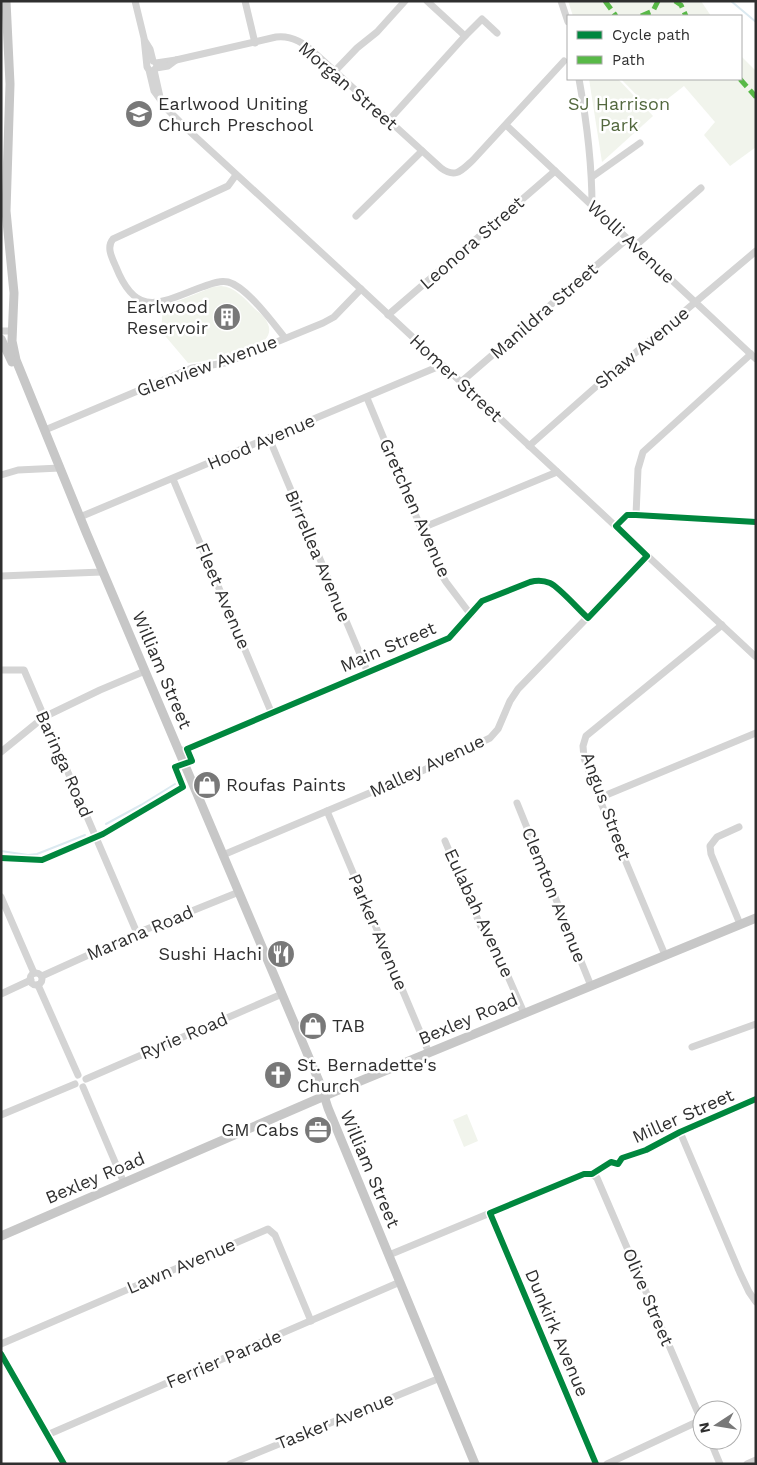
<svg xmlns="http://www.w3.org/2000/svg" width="757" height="1465" font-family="'Work Sans',sans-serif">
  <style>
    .green { fill: #f1f4ec }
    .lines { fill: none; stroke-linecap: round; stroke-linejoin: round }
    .stream { stroke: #dbe9f0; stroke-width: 2 }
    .minor { stroke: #d4d4d4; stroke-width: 7 }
    .major { stroke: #c7c7c7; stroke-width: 9 }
    .quiet { stroke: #58b947; stroke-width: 5; stroke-dasharray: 10 5; stroke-linecap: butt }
    .cycleway-casing { stroke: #fff; stroke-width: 9 }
    .cycleway { stroke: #00873e; stroke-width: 6 }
    .labels { text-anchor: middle; stroke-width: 5; stroke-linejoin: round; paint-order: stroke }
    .street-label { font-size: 18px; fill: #2f2f2f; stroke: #fff }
    .poi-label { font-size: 18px; fill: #2f2f2f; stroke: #fff; text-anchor: start }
    .park-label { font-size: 18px; fill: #53683e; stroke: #fff }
  </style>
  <rect width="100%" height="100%" fill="#fff"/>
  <g class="green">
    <polygon points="568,1 701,1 711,16 573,16"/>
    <polygon points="741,56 756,71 756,147 730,166 704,135 715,122 684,86 652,111 621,79 741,79"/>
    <polygon points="589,79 618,79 653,116 602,162"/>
    <path d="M221 286C235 287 245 299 255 309 261 314 267 319 269 327 274 353 205 361 188 363L161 331 163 307 213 287Z"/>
    <polygon points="467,1114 478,1141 464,1147 453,1120"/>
  </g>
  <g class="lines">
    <g class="stream">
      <polyline points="731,1 756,22"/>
      <polyline points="106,824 141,805 175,784"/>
      <polyline points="1,851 28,855 37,854 85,835"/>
    </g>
    <g class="minor">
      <polyline points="135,1 144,38 147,67 149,70 154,91 168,110 186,128 361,289 756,657"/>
      <polyline points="245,1 255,43"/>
      <polyline points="561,1 568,22"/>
      <polyline points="465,36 482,19 497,33"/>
      <polyline points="145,41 150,49 153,61"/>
      <path d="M156 63 176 60 276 37C293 35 305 44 317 55L441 168C456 179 462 170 473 160L564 61"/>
      <polyline points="156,68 168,66 176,60"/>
      <polyline points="154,70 160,97"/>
      <polyline points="335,71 357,48 377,32 405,1"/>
      <path d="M579 79C587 123 592 161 592 206"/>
      <polyline points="389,120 465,36 427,1"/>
      <polyline points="506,125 756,359"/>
      <path d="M236 175 228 186 113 239C106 247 112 258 116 267 137 320 161 302 202 287 211 284 219 280 228 282 247 287 273 323 285 338"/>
      <polyline points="592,177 640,143"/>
      <polyline points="356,216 422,151"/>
      <polyline points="635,246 701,188"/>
      <polyline points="388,315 555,171"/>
      <polyline points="1,331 11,331"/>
      <polyline points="461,382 627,239"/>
      <polyline points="367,398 438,569 446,582 471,615"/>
      <polyline points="45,430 192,368 225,363 323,323 334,317 361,289"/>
      <polyline points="269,438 368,673"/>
      <polyline points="529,446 616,369 756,251"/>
      <polyline points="1,475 18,470 60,468"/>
      <polyline points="173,479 272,714"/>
      <polyline points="636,515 638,469 643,452 751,354"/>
      <polyline points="80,517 442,365"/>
      <polyline points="616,526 623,518 631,515 756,522"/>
      <polyline points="422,528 557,472"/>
      <polyline points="1,576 102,572"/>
      <polyline points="1,670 24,670 137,933"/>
      <polyline points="1,752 44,717 100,690 145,671"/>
      <polyline points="179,752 449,638 482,601 530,582 540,581 554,585 588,618"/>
      <polyline points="599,798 756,733"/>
      <polyline points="517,803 591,986"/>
      <polyline points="327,811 429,1053"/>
      <polyline points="739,827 717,837 710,846 711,854 740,924"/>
      <polyline points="445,841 481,927 496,949 524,1013"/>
      <polyline points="223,855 424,770 490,738 498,729 510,701 518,689 647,556"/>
      <polyline points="1,897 34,973"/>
      <polyline points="665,955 599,798 584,758 583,746 586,736 722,625"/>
      <circle cx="36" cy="979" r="6"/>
      <polyline points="42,976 137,933 239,892"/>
      <polyline points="38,985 78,1075"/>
      <polyline points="1,994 31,980"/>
      <polyline points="692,1047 756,1024"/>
      <polyline points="86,1079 282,994"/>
      <polyline points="83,1087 124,1183"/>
      <polyline points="1,1115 75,1084"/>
      <polyline points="680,1132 740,1273 749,1292 756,1302"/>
      <polyline points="622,1158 646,1150 680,1132 756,1099"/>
      <polyline points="490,1213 596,1464"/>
      <polyline points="389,1255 584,1174 592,1174 597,1178 702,1422"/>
      <polyline points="1,1344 268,1229 275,1235 311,1321"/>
      <polyline points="1,1354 64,1464"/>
      <polyline points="47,1435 400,1282"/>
      <polyline points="710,1440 720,1464"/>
      <polyline points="230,1464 440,1378"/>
      <polyline points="607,1464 701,1420"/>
      <polyline points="747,1464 756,1460"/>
    </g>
    <g class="major">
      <polyline points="6,1 10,84 6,211 14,293 12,341 16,360 86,532 321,1086 328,1108 475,1464"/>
      <polyline points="1,339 12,362"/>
      <polyline points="1,1236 336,1091 756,918"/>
    </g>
    <g class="quiet">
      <polyline points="605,1 616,16"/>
      <polyline points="675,1 681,5 686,16"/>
      <polyline points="641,16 653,11 658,1"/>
      <polyline points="740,79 756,97"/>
    </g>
    <g class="cycleway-casing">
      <g id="cycleway">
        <path d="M1 858 42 860 103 834 183 787 175 767 192 761 187 749 449 638 482 601 530 582C537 580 543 580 550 583 559 587 579 610 588 618L647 556 616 526 627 515H636L756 522"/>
        <polyline points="1,1354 64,1464"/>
        <polyline points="596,1464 490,1213 584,1174 592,1174 611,1162 618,1164 622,1158 646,1150 680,1132 756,1099"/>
      </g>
    </g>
    <use href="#cycleway" class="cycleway"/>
  </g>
  <defs>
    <g id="school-disc" transform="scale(1.4375)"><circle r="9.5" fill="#787878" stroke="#fff"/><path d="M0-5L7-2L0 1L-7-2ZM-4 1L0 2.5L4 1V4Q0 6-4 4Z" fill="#fff"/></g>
    <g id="building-disc" transform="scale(1.4375)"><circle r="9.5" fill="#787878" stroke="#fff"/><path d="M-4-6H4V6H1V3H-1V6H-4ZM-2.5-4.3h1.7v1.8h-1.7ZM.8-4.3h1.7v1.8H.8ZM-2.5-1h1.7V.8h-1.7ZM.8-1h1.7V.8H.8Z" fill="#fff"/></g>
    <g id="shop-disc" transform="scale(1.4375)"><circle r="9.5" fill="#787878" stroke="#fff"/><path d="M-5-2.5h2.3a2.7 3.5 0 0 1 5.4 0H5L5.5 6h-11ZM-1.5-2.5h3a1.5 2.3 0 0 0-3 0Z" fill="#fff"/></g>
    <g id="restaurant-disc" transform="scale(1.4375)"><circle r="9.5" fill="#787878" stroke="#fff"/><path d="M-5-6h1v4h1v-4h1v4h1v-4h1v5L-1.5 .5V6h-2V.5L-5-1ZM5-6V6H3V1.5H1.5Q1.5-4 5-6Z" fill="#fff"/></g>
    <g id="church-disc" transform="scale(1.4375)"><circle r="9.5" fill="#787878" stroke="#fff"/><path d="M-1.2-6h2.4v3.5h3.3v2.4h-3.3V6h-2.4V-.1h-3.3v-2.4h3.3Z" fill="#fff"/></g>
    <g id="office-disc" transform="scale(1.4375)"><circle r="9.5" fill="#787878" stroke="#fff"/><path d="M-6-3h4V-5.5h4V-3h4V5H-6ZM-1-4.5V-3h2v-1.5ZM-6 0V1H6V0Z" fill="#fff"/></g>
  </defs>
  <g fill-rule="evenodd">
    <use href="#school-disc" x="139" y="114"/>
    <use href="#building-disc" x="227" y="317"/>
    <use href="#shop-disc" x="207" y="785"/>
    <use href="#restaurant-disc" x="281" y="954"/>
    <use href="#shop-disc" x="313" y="1026"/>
    <use href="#church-disc" x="278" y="1075"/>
    <use href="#office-disc" x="318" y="1130"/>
  </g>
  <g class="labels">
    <g class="street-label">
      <text transform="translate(348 86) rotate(41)" y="6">Morgan Street</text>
      <text transform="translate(631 242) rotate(43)" y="6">Wolli Avenue</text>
      <text transform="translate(472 243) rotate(-41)" y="6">Leonora Street</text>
      <text transform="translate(544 311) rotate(-41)" y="6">Manildra Street</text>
      <text transform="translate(642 348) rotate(-40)" y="6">Shaw Avenue</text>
      <text transform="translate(207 366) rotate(-20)" y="6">Glenview Avenue</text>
      <text transform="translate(456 378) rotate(43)" y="6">Homer Street</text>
      <text transform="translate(261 442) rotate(-23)" y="6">Hood Avenue</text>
      <text transform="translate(415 508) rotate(66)" y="6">Gretchen Avenue</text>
      <text transform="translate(318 556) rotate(67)" y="6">Birrellea Avenue</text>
      <text transform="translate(223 596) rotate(67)" y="6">Fleet Avenue</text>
      <text transform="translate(388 647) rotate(-23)" y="6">Main Street</text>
      <text transform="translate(162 670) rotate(67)" y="6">William Street</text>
      <text transform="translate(64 764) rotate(66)" y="6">Baringa Road</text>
      <text transform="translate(427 766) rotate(-25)" y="6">Malley Avenue</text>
      <text transform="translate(606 806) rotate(70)" y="6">Angus Street</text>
      <text transform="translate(554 895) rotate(68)" y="6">Clemton Avenue</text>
      <text transform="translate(479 913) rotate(65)" y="6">Eulabah Avenue</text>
      <text transform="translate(378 932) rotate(67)" y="6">Parker Avenue</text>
      <text transform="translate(140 933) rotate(-23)" y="6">Marana Road</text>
      <text transform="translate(468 1019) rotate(-23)" y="6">Bexley Road</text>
      <text transform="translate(184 1036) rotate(-23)" y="6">Ryrie Road</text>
      <text transform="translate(683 1116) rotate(-24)" y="6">Miller Street</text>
      <text transform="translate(370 1169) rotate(67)" y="6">William Street</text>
      <text transform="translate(95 1178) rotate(-23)" y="6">Bexley Road</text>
      <text transform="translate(181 1266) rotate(-23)" y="6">Lawn Avenue</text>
      <text transform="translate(648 1297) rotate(67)" y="6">Olive Street</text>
      <text transform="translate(557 1333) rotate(67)" y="6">Dunkirk Avenue</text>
      <text transform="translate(224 1359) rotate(-23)" y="6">Ferrier Parade</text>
      <text transform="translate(335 1421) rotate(-22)" y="6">Tasker Avenue</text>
    </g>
    <g class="poi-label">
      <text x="158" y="110">Earlwood Uniting<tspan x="158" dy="21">Church Preschool</tspan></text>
      <text x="208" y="313" text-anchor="end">Earlwood<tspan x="208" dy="21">Reservoir</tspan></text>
      <text x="226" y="791">Roufas Paints</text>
      <text x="262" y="960" text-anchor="end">Sushi Hachi</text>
      <text x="332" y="1032">TAB</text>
      <text x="297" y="1071">St. Bernadette's<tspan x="297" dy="21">Church</tspan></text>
      <text x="299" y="1136" text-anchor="end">GM Cabs</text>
    </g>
    <g class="park-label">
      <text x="619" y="110">SJ Harrison<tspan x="619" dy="21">Park</tspan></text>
    </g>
  </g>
  <rect width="757" height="1465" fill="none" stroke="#2f2f2f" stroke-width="5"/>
  <rect x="567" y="15" width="175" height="65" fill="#ffffff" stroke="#acacac"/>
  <rect x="577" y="31" width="25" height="8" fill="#00873e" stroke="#acacac"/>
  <text x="612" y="40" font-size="15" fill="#2f2f2f">Cycle path</text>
  <rect x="577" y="56" width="25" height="8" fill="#58b947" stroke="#acacac"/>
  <text x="612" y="65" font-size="15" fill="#2f2f2f">Path</text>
  <g transform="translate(717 1425) rotate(258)"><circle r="24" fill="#ffffff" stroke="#acacac"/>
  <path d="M0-4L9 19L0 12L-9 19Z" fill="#787878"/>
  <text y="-8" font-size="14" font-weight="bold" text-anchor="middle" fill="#2f2f2f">N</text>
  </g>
</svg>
